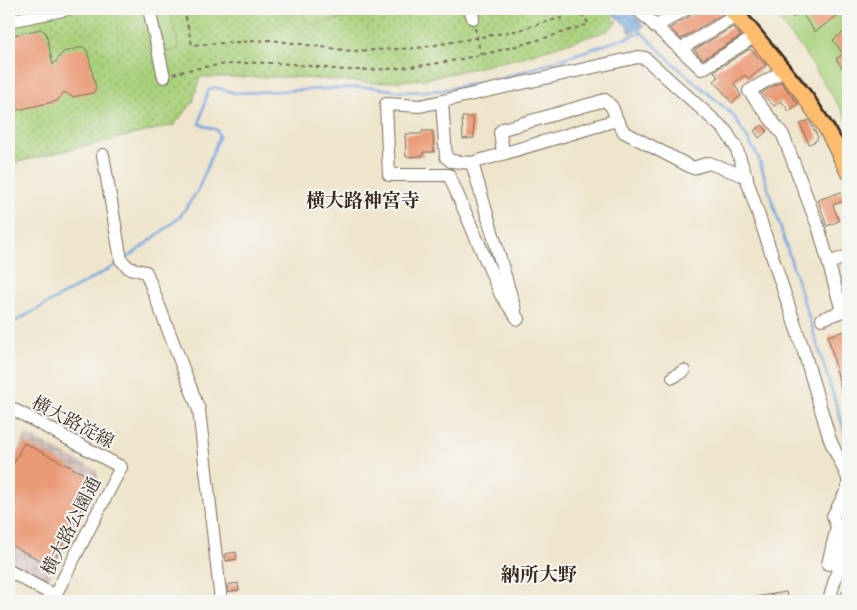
<svg xmlns="http://www.w3.org/2000/svg" width="857" height="610" font-family="'IM FELL Great Primer','Noto Serif JP',serif">
  <style>
    .industrial { fill: url(#industrial-grid) }
    .park { fill: url(#park-dots); stroke: #727e4c }
    .pitch { fill: #a9d17b; stroke: #727e4c }
    .water { fill: url(#water-waves); stroke: #57677e }
    .lines { fill: none; stroke-linecap: round; stroke-linejoin: round }
    .stream { stroke: #73a4de; stroke-width: 2.5 }
    .building { fill: #ea9975 }
    .minor-casing { stroke: #7a6b5b; stroke-width: 14 }
    .major-casing { stroke: #7a6b5b; stroke-width: 18 }
    .path { stroke: #7a6b5b; stroke-width: 2; stroke-dasharray: 4 4; stroke-linecap: butt }
    .minor { stroke: #fff; stroke-width: 12 }
    .major { stroke: #fcbd6e; stroke-width: 16 }
    .rail { stroke: #3b2a1e; stroke-width: 2.5 }
    .labels { text-anchor: middle; stroke-width: 4; stroke-linejoin: round; paint-order: stroke }
    .street-label { font-size: 18px; fill: #3b2a1e; stroke: #f6f6f2 }
    .neighbourhood-label { font-size: 19px; font-weight: bold; fill: #3b2a1e; stroke: #f6f6f2 }
  </style>
  <defs>
    <pattern id="industrial-grid" width="8" height="8" patternUnits="userSpaceOnUse" patternTransform="scale(1.25)"><rect width="8" height="8" fill="#d0c0bc"/><path d="M0 4h8M4 0v8" fill="none" stroke="#b4a5a1"/></pattern>
    <pattern id="park-dots" width="8" height="8" patternUnits="userSpaceOnUse" patternTransform="scale(1.25)"><rect width="8" height="8" fill="#a9d17b"/><path d="M2 2h.1M6 6h.1" fill="none" stroke="#8baa64" stroke-width="1.8" stroke-linecap="round"/></pattern>
    <pattern id="water-waves" width="16" height="10" patternUnits="userSpaceOnUse" patternTransform="scale(1.25)"><rect width="16" height="10" fill="#73a4de"/><path d="M0 5q4-4 8 0t8 0" fill="none" stroke="#6086b3"/></pattern>
  </defs>
  <rect width="100%" height="100%" fill="#f6f6f2"/>
  <filter id="ink" filterUnits="userSpaceOnUse"><feTurbulence type="fractalNoise" baseFrequency=".02" numOctaves="2"/><feDisplacementMap in="SourceGraphic" scale="10" xChannelSelector="R" yChannelSelector="G"/><feConvolveMatrix kernelMatrix="1 2 1 2 8 2 1 2 1" color-interpolation-filters="sRGB"/></filter>
  <filter id="wash" filterUnits="userSpaceOnUse"><feTurbulence type="fractalNoise" baseFrequency=".0096" numOctaves="4" result="noise"/><feDisplacementMap in="SourceGraphic" scale="20" xChannelSelector="R" yChannelSelector="G"/><feGaussianBlur stdDeviation="1.12" result="paint"/><feColorMatrix in="noise" values="0 0 0 0 0 0 0 0 0 0 0 0 0 0 0 0 0 1.4 0 .05"/><feComposite in="paint" operator="in"/></filter>
  <g filter="url(#wash)">
    <rect width="100%" height="100%" fill="#efe5cc"/>
    <polygon class="industrial" points="26,434 97,471 100,483 49,578 44,581 9,563 9,468"/>
    <polygon class="park" points="9,9 605,9 617,22 607,31 523,57 426,79 376,83 289,77 200,77 193,102 174,125 9,164"/>
    <g class="pitch">
      <polygon points="156,9 170,9 179,49 165,52"/>
      <polygon points="303,9 396,9 312,24 306,21"/>
      <polygon points="770,9 848,9 848,120 802,49"/>
    </g>
    <polygon class="water" points="607,9 628,9 644,26 630,33 628,27"/>
    <g class="lines">
      <g class="stream">
        <polyline points="636,27 676,66 733,115 758,156 848,442"/>
        <polyline points="125,260 179,218 198,190 219,137 217,130 199,124 208,91 214,87 235,93 370,87 405,92 442,90 500,79 641,33"/>
        <polyline points="9,325 118,264"/>
      </g>
    </g>
    <g id="blocks">
      <g class="building">
        <polygon points="649,9 670,9 657,16"/>
        <polygon points="694,9 721,9 723,14 681,39 670,28 690,16"/>
        <polygon points="787,9 837,9 841,13 815,32 801,12 793,18"/>
        <polygon points="733,27 741,36 703,59 694,50"/>
        <polygon points="41,29 46,33 53,65 63,52 83,47 87,50 96,88 93,93 72,97 64,92 57,101 9,112 9,36"/>
        <polygon points="848,29 848,65 843,69 836,59 843,54 833,40"/>
        <polygon points="750,49 766,65 749,79 745,75 734,83 741,96 732,103 714,81 718,78 714,71"/>
        <polygon points="781,82 798,104 789,111 781,101 774,106 761,93"/>
        <polygon points="462,117 473,117 474,138 463,139"/>
        <polygon points="809,120 818,137 816,141 809,144 800,124"/>
        <polygon points="762,125 767,131 759,138 754,131"/>
        <polygon points="422,131 433,131 434,152 423,152 423,156 406,157 405,134 422,134"/>
        <polygon points="844,191 848,199 833,205 839,221 827,226 818,200"/>
        <polygon points="848,330 848,408 846,408 828,336"/>
        <polygon points="24,443 96,480 51,566 9,544 9,472"/>
        <polygon points="236,552 237,559 226,561 225,554"/>
        <polygon points="238,583 239,590 228,592 227,585"/>
        <polygon points="786,592 788,601 755,601 755,597"/>
      </g>
    </g>
  </g>
  <g filter="url(#ink)">
    <use href="#blocks" fill-opacity="0" stroke="#7a6b5b" stroke-width="1"/>
    <g class="lines">
      <g class="minor-casing">
        <g id="minor">
          <polyline points="149,9 164,77"/>
          <polyline points="470,9 473,18"/>
          <polyline points="637,9 702,69 754,37"/>
          <polyline points="9,21 68,9"/>
          <polyline points="655,27 686,9"/>
          <polyline points="680,49 736,16"/>
          <polyline points="783,71 749,91 783,135 819,229 842,311"/>
          <polyline points="442,102 446,157 451,161 472,163 617,120 624,132 693,168 709,163 747,177"/>
          <polyline points="503,153 500,132 503,129 605,100 612,107 617,120"/>
          <polyline points="103,155 121,260 129,268 146,272 199,410 221,601"/>
          <polyline points="472,163 515,310"/>
          <polyline points="829,263 848,256"/>
          <polyline points="518,319 501,295 449,175 389,175 386,104 420,106 638,57 645,58 725,130 736,147 805,355 830,440 848,478"/>
          <polyline points="822,319 848,309"/>
          <polyline points="673,377 684,371"/>
          <polyline points="9,407 121,467 52,601"/>
          <polyline points="828,564 837,527 833,516 848,488 848,481"/>
          <polyline points="9,571 55,596"/>
          <polyline points="829,601 848,532"/>
          <polyline points="846,601 848,595"/>
        </g>
      </g>
      <g class="major-casing">
        <polyline id="major" points="731,9 800,89 827,129 848,171"/>
      </g>
      <g class="path">
        <polyline points="184,9 192,45 271,40 351,51 418,48 515,31 564,17 557,9"/>
        <polyline points="475,28 481,55"/>
        <path d="M173 74C203 65 240 62 271 63 299 63 327 70 355 70 436 70 513 49 589 24L577 9"/>
      </g>
      <use href="#minor" class="minor"/>
      <use href="#major" class="major"/>
      <polyline class="rail" points="744,9 813,94 848,148"/>
    </g>
  </g>
  <g class="labels">
    <g class="street-label">
      <text transform="translate(73 422) rotate(28)" y="6">横大路淀線</text>
      <text transform="translate(71 526) rotate(-63)" y="6">横大路公園通</text>
    </g>
    <g class="neighbourhood-label">
      <text x="363" y="207">横大路神宮寺</text>
      <text x="539" y="581">納所大野</text>
    </g>
  </g>
  <rect width="857" height="610" fill="none" stroke="#f6f6f2" stroke-width="30"/>
</svg>
